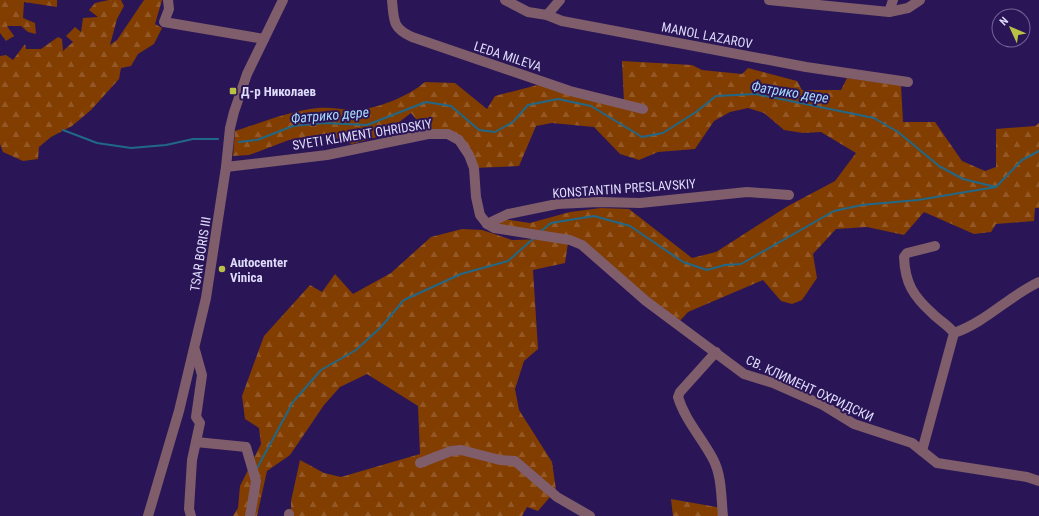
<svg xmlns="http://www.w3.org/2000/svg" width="1039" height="516" font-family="'Roboto Condensed',sans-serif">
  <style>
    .forest { fill: url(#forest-firs) }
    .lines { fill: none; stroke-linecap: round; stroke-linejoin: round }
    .stream { stroke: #216888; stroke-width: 2 }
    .minor { stroke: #7f5d6b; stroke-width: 10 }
    .poi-dot { fill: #bac045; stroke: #2a1656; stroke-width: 1.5 }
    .labels { text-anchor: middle; stroke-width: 4; stroke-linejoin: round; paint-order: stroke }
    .street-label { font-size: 13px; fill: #dfdbfb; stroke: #2a1656 }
    .poi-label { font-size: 13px; font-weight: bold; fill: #dfdbfb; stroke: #2a1656; text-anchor: start }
    .water-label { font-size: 14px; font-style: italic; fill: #a6dcfa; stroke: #2a1656 }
  </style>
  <defs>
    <pattern id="forest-firs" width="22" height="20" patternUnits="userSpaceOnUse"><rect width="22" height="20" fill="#823d00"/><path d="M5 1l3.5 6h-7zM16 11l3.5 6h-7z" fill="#935826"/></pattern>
  </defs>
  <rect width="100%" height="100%" fill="#2a1656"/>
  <g class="forest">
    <polygon points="0,0 57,0 57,7 24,2 23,18 35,23 36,34 28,32 21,26 7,26 14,36 6,41 0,33"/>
    <polygon points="109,0 121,0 124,6 117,19 110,45 117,40 144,0 162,0 155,24 162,28 154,44 138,54 131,66 121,68 119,79 91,110 72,126 51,137 39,147 38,159 23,161 3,152 0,144 0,56 6,55 13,60 25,44 26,49 41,49 58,37 62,39 63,51 73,42 66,36 75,27 81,32 83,18 98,17 89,10 95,3"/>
    <path d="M622 61 692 65 702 70 742 74 748 68 797 81 802 90H841L847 78 901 85 903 122H935L962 161 985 171 996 167V129L1035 126 1039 123V208H1035L1034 221 996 224 991 232 974 234 924 212 904 235 867 227 836 229 813 254 817 278 802 300 792 304 781 301 763 280 688 312 678 323 582 245 494 228 503 219 530 223 570 212 601 208 629 209 692 258 716 252 788 206 835 181 856 153 821 132 803 133 784 130 764 113 748 108 730 112 714 121 695 149 658 152 639 160 620 154 594 127 552 123 536 126 519 166 474 168 459 140 428 134 411 113 381 136 352 144 324 134 289 140 249 155 233 156 235 131C263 122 290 111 318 108 330 107 343 110 355 110 377 109 409 96 425 82L455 83 487 109 495 96 549 82 624 103Z"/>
    <polygon points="462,229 482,230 512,240 548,239 568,243 565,263 533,270 538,349 524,361 515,389 519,410 552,462 556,490 538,511 527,507 522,516 291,516 291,501 300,460 324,473 341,477 420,454 418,406 367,374 340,387 324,405 290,455 267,471 257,516 233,516 238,508 240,486 261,444 259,428 245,419 242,396 264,336 310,285 322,292 335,274 353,294 391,273 431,237"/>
    <polygon points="671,499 722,508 724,516 673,516"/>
  </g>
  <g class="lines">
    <g class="stream">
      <polyline points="63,130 97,143 131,148 166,145 193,139 218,139"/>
      <polyline points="239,142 257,140 293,126 324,123 367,125 426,102 451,106 479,130 495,132 513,122 528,105 558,99 591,106 642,137 663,133 696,112 716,96 756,94 874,118 898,132 939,166 963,179 996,187 1022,160 1039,151"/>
      <polyline points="540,232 551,223 594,216 630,226 683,262 707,270 725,265 741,264 834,211 862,205 918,200 996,187"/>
      <polyline points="256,470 293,402 321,370 356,350 381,327 404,300 461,274 508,261 534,238"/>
    </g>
    <g class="minor">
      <polyline points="168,0 169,9 164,22 264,39"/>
      <path d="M392 0C394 20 392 28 412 37L570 91 643 109"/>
      <polyline points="505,0 528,12 547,15 562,21 806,67 908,82"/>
      <polyline points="769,0 889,12 908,8 920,0"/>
      <polyline points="889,12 893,0"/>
      <polyline points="547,15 560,0"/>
      <polyline points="226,167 327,155 428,134 448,134 459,140 469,155 474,168 476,197 480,215 487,224 494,228 570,240 582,245 646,301 744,374 773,383 823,405 854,424 912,443 937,463 1027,477 1039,481"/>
      <polyline points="487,224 508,214 557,204 599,202 640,203 747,192 789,195"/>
      <path d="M954 333C986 322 1009 296 1039 282"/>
      <path d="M716 352 680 392 678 397C685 420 702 438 713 459 722 476 721 497 723 516"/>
      <polyline points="196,442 246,447 256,481 250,516"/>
      <path d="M922 451 954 333C948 325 940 321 933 314 913 296 905 283 904 257L907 253 935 246"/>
      <polyline points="420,463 451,451 461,450 500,460 515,461 557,497 590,516"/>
      <polyline points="148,516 179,411 206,298 226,167 230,128 234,112 247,74 283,0"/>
      <polyline points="191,516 189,509 192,460 200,423 196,417 202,375 195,350"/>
      <polyline points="289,516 289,514"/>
    </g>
  </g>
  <g class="poi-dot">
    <rect x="229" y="87" width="8" height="8" rx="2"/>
    <circle cx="222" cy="269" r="4"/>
  </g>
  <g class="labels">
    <g class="street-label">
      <text transform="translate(707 35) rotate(11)" y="5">MANOL LAZAROV</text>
      <text transform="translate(508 56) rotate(18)" y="5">LEDA MILEVA</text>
      <text transform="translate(362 134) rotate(-9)" y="5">SVETI KLIMENT OHRIDSKIY</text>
      <text transform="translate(624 188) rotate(-4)" y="5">KONSTANTIN PRESLAVSKIY</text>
      <text transform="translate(200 254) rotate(-81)" y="5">TSAR BORIS III</text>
      <text transform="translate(810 388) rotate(25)" y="5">СВ. КЛИМЕНТ ОХРИДСКИ</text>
    </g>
    <g class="poi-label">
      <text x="241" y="96">Д-р Николаев</text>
      <text x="230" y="267">Autocenter<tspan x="230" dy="15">Vinica</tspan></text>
    </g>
    <g class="water-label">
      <text transform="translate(790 92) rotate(9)" y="5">Фатрико дере</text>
      <text transform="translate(330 115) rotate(-5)" y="5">Фатрико дере</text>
    </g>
  </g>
  <g transform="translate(1011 28) rotate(314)"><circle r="19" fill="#2a1656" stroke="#726598"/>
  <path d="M0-3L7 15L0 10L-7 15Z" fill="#bac045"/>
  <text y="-6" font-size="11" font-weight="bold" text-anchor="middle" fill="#dfdbfb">N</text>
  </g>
</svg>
